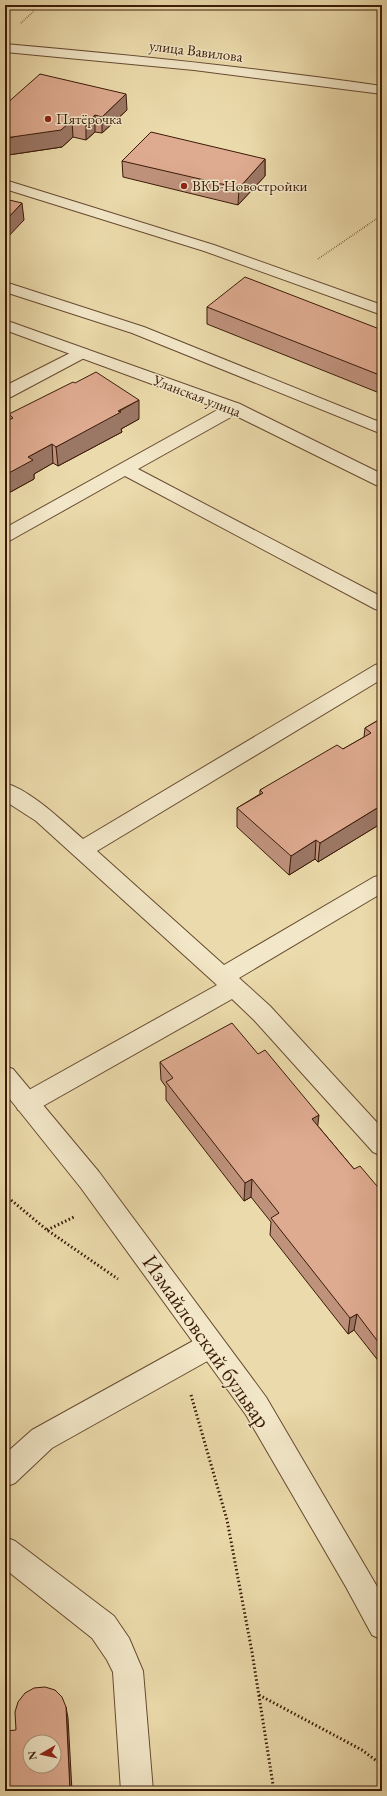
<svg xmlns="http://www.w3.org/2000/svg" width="387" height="1796" font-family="'EB Garamond',serif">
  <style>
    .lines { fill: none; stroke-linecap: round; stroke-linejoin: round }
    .service-casing { stroke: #674b31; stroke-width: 2 }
    .minor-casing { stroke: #674b31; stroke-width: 2 }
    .tertiary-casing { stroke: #674b31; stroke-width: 2 }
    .path-far1 { stroke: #3b1b08; stroke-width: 1.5; stroke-dasharray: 0.5 1.5; stroke-linecap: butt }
    .path { stroke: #3b1b08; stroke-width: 3; stroke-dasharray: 1.5 2.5; stroke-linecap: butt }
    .service { fill: #f2e7c8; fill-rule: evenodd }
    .minor { fill: #f2e7c8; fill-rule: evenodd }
    .tertiary { fill: #f2e7c8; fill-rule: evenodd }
    .wall { fill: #bf927c; stroke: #3b1b08 }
    .shaded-wall { fill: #9b7765; stroke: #3b1b08 }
    .building { fill: #deaa90; stroke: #3b1b08; fill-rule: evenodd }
    .poi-dot { fill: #8f2418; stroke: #f2e7c8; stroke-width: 1.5 }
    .labels { text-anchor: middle; stroke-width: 3; stroke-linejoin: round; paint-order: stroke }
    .far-street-label { font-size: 15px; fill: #3b1b08; stroke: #f2e7c8 }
    .far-poi-label { font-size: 15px; fill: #3b1b08; stroke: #f2e7c8; text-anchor: start }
    .near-street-label { font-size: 22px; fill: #3b1b08; stroke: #f2e7c8 }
  </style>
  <rect width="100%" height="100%" fill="#ebdaab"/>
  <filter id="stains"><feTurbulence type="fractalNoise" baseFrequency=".005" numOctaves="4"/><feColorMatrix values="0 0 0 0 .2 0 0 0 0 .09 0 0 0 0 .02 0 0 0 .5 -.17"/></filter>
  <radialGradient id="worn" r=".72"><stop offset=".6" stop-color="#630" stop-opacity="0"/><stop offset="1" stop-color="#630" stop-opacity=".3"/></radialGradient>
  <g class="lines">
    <g class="service-casing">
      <g id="service">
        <polygon points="5,180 214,245 382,305 382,315 204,251 5,189"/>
        <polygon points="5,282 144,327 382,423 382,434 132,333 5,292"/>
        <polygon points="82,348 88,350 90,353 88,356 11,397 5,398 5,386 76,350"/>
        <polygon points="234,403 240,404 242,408 240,412 138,469 382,597 382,611 375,609 125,476 11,540 5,542 5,528 228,404"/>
        <path d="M382 663V679L97 851 224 965 374 877 382 875V893L239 978 270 1006 382 1128V1156L373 1152 254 1020 232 999 36 1110 27 1113 18 1110 15 1103 18 1096 217 985 36 821 5 801V783C32 791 62 821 83 839L375 665Z"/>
        <polygon points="211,1333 220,1336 224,1345 220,1354 52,1448 15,1483 5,1487 5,1454 32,1430 202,1336"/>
        <polygon points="5,1537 15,1541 114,1616 129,1638 143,1671 153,1791 121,1791 113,1672 107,1660 92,1638 5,1569"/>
      </g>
    </g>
    <g class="minor-casing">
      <g id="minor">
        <polygon points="5,320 240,404 382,474 382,486 376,485 228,412 5,330"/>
        <polygon points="5,1066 13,1069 99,1172 266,1397 382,1595 382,1640 372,1635 346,1587 246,1415 81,1188 5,1093"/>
      </g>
    </g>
    <g class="tertiary-casing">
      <path id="tertiary" d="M5 44C131 55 257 68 382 86V94L194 70 5 52Z"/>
    </g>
    <g class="path-far1">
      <polyline points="21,23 33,12 34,5"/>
      <polyline points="318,259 382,215"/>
    </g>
    <g class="path">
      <polyline points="5,1195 47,1230 118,1279"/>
      <polyline points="47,1230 74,1217"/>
      <polyline points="191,1395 227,1520 252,1652 274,1791"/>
      <polyline points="259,1695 362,1750 382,1765"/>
    </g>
    <use href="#service" class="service"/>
    <use href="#minor" class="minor"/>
    <use href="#tertiary" class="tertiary"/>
  </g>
  <g class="wall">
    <polygon points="5,105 127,110 102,133 95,132 86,140 73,137 62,147 8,155 5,155"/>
    <polygon points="265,159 265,176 238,205 123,177 122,161"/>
    <polygon points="207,307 382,330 382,394 207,324"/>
    <polygon points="9,414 139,419 121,429 122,432 58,466 53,463 34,474 34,479 5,495 5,422 9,419"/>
    <polygon points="382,718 382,823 318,862 315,859 289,875 237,827 237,808 260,794 260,790 343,749 364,737 365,728"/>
    <polygon points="160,1062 318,1126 354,1169 382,1192 382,1362 380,1363 354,1330 348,1334 270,1235 271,1222 251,1197 244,1201 166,1100 166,1087 161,1080"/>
  </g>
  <g class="shaded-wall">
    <polygon points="126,94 127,110 102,133 102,117"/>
    <polygon points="95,115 95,132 86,140 86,123"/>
    <polygon points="72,120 73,137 62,147 8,155 6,139"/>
    <polygon points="265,159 265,176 238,205 239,188"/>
    <polygon points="22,203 24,220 5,240 5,221"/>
    <polygon points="139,400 139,419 121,429 122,432 58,466 56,447"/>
    <polygon points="52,444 53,463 34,474 34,479 5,495 5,475 28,457"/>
    <polygon points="382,805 382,823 318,862 320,843"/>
    <polygon points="316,840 315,859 289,875 291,856"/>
    <polygon points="319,1115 317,1133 312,1119"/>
    <polygon points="252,1179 251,1197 244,1201 245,1183"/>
    <polygon points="357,1314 354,1330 348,1334 350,1318"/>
    <polygon points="382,1350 382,1362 380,1363"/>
    <polygon points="66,1707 68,1718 72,1791 70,1791"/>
  </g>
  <g class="building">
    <polygon points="40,74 126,94 102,117 95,115 86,123 72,120 61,130 5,138 5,105"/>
    <polygon points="151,132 265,159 239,188 122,161"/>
    <polygon points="5,199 22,203 5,221"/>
    <polygon points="245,277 382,330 382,376 207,307"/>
    <polygon points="96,372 139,400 118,411 121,412 56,447 52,444 28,457 33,460 5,475 5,422 13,418 9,414 73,382 75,383"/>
    <polygon points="382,718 382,805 320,843 316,840 291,856 237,808 263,793 260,790 337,745 343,749 371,733 365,728"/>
    <polygon points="232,1023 258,1054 265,1050 319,1115 312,1119 354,1169 360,1166 382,1192 382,1347 357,1314 350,1318 271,1218 279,1213 252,1179 245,1183 166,1082 173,1078 160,1062"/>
    <path d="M45 1687 55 1690 62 1697 66 1707 70 1791H5V1731L16 1730 15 1712 18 1702 25 1693 34 1688ZM30 1742H54V1766H30Z"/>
  </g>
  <g class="poi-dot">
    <circle cx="48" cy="119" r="4"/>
    <circle cx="184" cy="186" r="4"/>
  </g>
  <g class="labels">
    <g class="far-street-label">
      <text transform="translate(196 51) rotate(7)" y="5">улица Вавилова</text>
      <text transform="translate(197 396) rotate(21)" y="5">Уланская улица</text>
    </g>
    <g class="far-poi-label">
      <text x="56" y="124">Пятёрочка</text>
      <text x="192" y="191">ВКБ-Новостройки</text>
    </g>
    <g class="near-street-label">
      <text transform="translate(207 1341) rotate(55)" y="8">Измайловский бульвар</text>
    </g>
  </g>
  <rect width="387" height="1796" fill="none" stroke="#ebdaab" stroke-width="20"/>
  <rect x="6" y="6" width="375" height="1784" fill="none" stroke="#3b1b08" stroke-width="2"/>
  <rect x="10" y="10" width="367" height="1776" fill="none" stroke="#3b1b08"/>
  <g transform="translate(42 1754) rotate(261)"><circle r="19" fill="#f2e7c8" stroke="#a9957b"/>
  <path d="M0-3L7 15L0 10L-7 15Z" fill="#8f2418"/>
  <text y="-6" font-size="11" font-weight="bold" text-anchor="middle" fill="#3b1b08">N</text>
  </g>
  <rect width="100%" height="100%" filter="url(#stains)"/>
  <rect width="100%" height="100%" fill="url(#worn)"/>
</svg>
